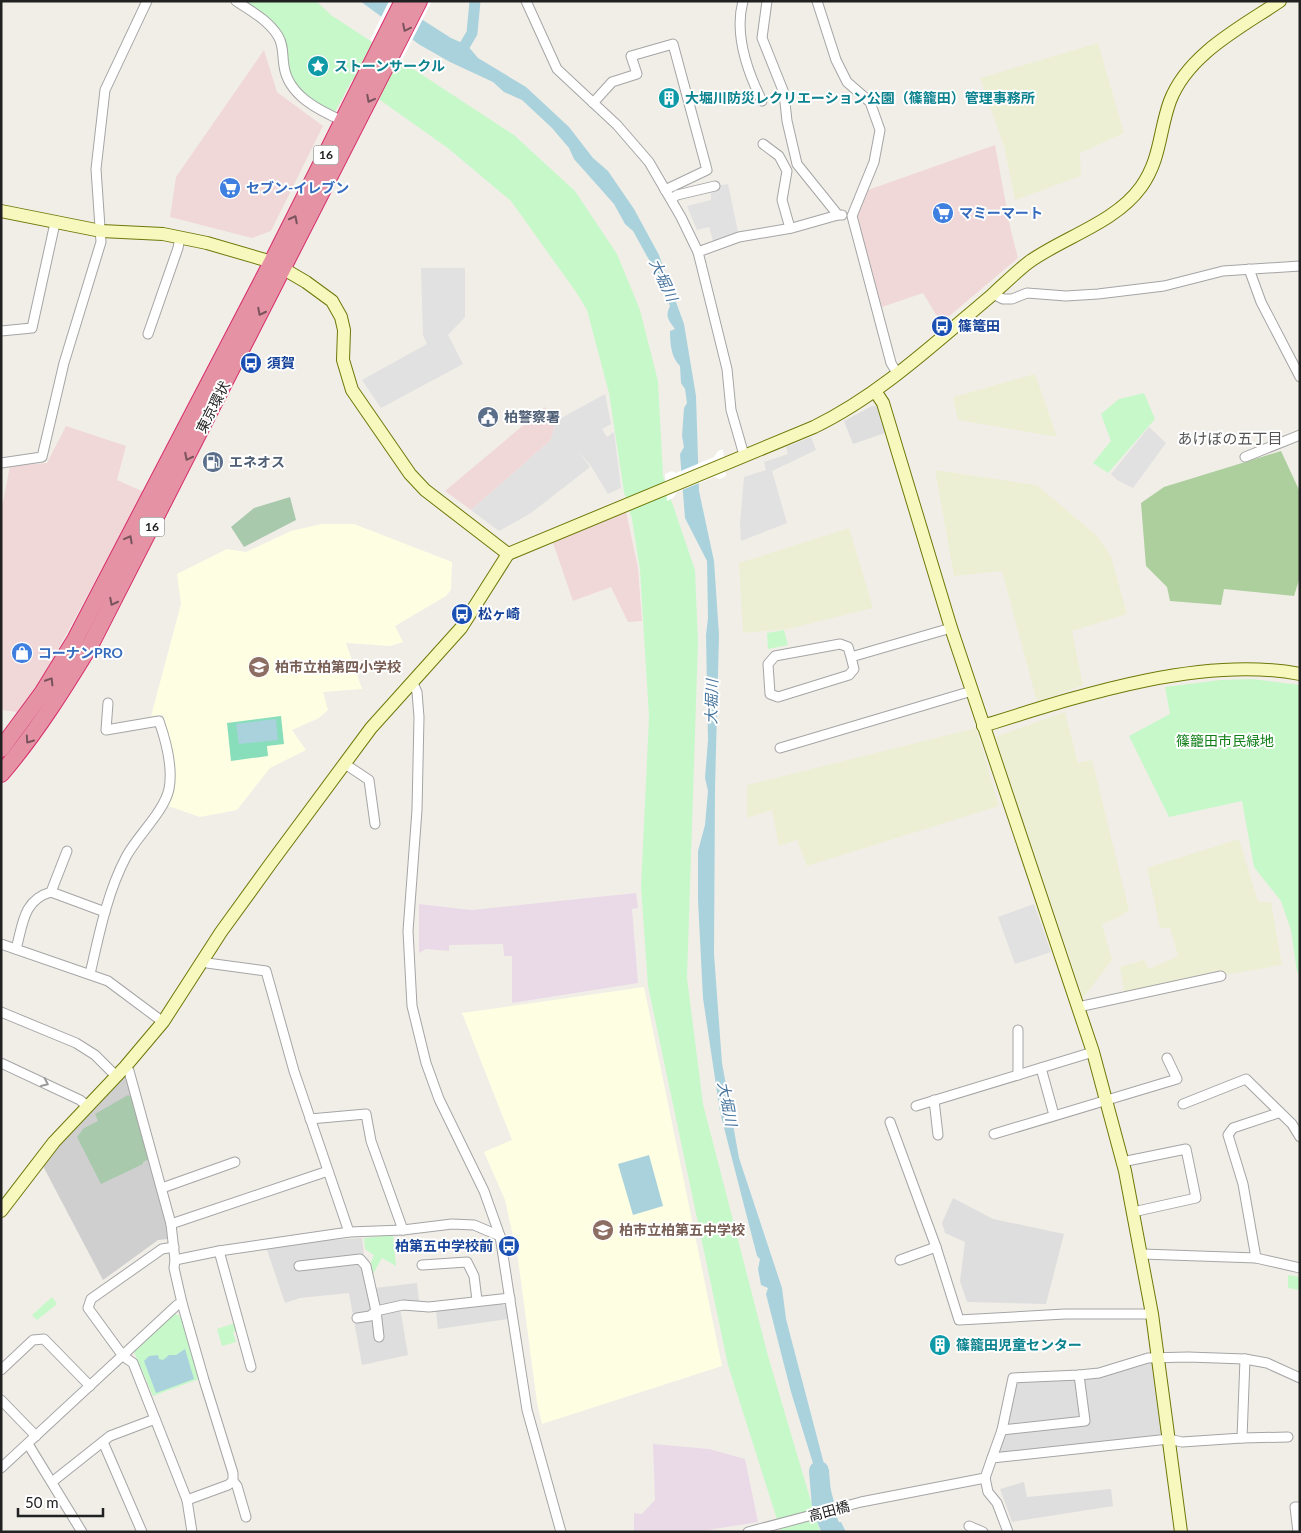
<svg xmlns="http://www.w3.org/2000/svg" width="1301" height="1533" font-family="Lato,'Noto Sans JP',sans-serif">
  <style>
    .residential { fill: #dfdede }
    .commercial { fill: #f1d8d8 }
    .industrial { fill: #eadae7 }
    .education { fill: #fefee3 }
    .religious { fill: #cfcfcf }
    .farmland { fill: #edefd4 }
    .forest { fill: #adcf9e }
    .cemetery { fill: #a9c9ad }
    .park { fill: #c7f8ca }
    .pitch { fill: #88ddba }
    .parking { fill: #e1e1e1 }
    .water { fill: #aad2dd }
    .pier { fill: #fff }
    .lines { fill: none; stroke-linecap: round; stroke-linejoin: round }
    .canal { stroke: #aad2dd; stroke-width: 11 }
    .river { stroke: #aad2dd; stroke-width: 20 }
    .street-casing { stroke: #a5a5a5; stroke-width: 11 }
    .secondary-casing { stroke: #6e7808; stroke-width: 14 }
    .highway-casing { stroke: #d72d6b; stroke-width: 18 }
    .street { stroke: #fff; stroke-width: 9 }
    .secondary { stroke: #f7f8be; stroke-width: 12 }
    .highway { stroke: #e592a4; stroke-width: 16 }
    .oneway { stroke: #79545c }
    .oneway2 { stroke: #9b9b9b }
    .labels { text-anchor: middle; stroke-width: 4; stroke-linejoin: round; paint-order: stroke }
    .shield { fill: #fff; stroke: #646464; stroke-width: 1 }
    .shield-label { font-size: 12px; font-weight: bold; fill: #212121 }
    .culture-label { font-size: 14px; font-weight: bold; fill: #0d838f; stroke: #fff; text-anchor: start }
    .shop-label { font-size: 14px; font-weight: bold; fill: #366cbe; stroke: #fff; text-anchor: start }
    .transit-label { font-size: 14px; font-weight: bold; fill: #164399; stroke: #fff; text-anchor: start }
    .street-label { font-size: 14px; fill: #212121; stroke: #fff }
    .service-label { font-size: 14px; font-weight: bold; fill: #4e5e75; stroke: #fff; text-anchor: start }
    .education-label { font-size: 14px; font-weight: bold; fill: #785e54; stroke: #fff; text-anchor: start }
    .park-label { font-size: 14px; fill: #0f7f16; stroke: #fff }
    .water-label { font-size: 15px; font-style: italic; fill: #49769f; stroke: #fff }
    .neighbourhood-label { font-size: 15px; fill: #545454; stroke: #fff }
  </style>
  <rect width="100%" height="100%" fill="#f1eee8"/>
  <g class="residential">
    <polygon points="872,406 880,406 888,432 853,444 844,421"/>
    <polygon points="953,1198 993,1219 1064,1234 1046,1304 967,1302 960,1281 965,1242 945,1233 942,1223"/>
    <polygon points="362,1238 364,1255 369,1260 375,1288 417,1283 419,1301 399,1302 408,1355 362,1365 349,1293 300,1298 285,1303 265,1244"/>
    <polygon points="500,1303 506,1306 508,1319 438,1329 436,1311"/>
    <polygon points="1151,1362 1157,1367 1165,1434 999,1454 1018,1381 1107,1375"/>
    <polygon points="1024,1482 1027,1497 1111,1489 1113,1506 1012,1522 1000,1489"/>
  </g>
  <g class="commercial">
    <polygon points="264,50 277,92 323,126 271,231 252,238 170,217 176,177"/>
    <polygon points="995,145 1011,231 1018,258 941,323 923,293 882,307 856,219 868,190"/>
    <polygon points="545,407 556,421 551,440 471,510 445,491"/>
    <polygon points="66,426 126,446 117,480 144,492 34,693 17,712 1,710 1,512 10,466 47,463"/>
    <polygon points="626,511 638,568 642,621 628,622 611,587 573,601 552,540"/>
  </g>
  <g class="industrial">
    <polygon points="636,893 638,908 632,909 638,983 512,1003 512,956 504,956 503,944 449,945 449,951 426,949 419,953 419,904 471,910"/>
    <polygon points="653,1444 709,1449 745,1459 758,1522 696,1532 634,1532 634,1513 642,1514 655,1500"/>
  </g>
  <g class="education">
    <polygon points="321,524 354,524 452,562 451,590 446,596 395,626 403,642 391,646 346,643 362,689 323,692 328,710 319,718 292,730 306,750 270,768 237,810 200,817 168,806 174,789 174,762 163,715 151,716 181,604 177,574 227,549 246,552 291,531"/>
    <polygon points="644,987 722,1366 542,1424 537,1403 518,1259 505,1200 484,1152 512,1140 462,1013"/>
  </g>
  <polygon class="religious" points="125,1074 127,1075 171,1232 168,1239 158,1240 103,1280 43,1166 56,1149"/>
  <g class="farmland">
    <polygon points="1098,43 1124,133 1080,153 1081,176 1015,200 1004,146 980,78"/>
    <polygon points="1035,374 1057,437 958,420 953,397"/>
    <polygon points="935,470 1037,485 1096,535 1111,556 1127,614 1072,631 1083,685 1037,702 1002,571 954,576"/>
    <polygon points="849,528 873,608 788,629 743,633 739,563"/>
    <polygon points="1065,712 1078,763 1092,760 1129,910 1119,917 1102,924 1112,960 1083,998 995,737"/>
    <polygon points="976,728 999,806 807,866 797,840 779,846 772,810 747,818 747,785"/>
    <polygon points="1239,839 1258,902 1271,902 1282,965 1124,992 1120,967 1144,960 1149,969 1178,956 1170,928 1160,928 1147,868"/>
  </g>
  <polygon class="forest" points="1281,451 1300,492 1300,577 1294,596 1224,589 1221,605 1170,601 1167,587 1146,566 1141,503 1164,487"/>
  <g class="cemetery">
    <polygon points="290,497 296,520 244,547 231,527 254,508"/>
    <polygon points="128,1095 132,1097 149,1159 143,1162 143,1164 101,1184 77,1137 84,1128 98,1121 95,1114"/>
  </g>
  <g class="park">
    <path d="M244 1H316L331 15 514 135 575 191 617 254 640 310 658 381 663 476 695 570 698 642 687 978 703 1104 768 1356 820 1532H781L728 1365 648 986 641 887 649 717 640 570 632 519 624 492 609 393 587 310 576 292 511 201 449 149 352 80 335 112C324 105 307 99 298 90 285 77 291 57 285 41 278 23 259 11 244 1Z"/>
    <polygon points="1144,393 1155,419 1108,473 1093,463 1111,441 1101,414 1119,399"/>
    <polygon points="784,630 788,645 768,649 767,633"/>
    <polygon points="1252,679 1300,685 1300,974 1297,972 1291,930 1281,901 1254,867 1242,801 1169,817 1129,736 1170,714 1165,687 1220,680"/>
    <polygon points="393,1235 396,1266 382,1258 373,1274 371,1262 374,1255 365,1249 364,1238"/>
    <polygon points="1288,1275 1300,1277 1300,1290 1288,1288"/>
    <polygon points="52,1297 57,1304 37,1320 32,1315"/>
    <polygon points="173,1313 180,1316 199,1379 153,1396 134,1352"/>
    <polygon points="235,1323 237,1331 233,1332 236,1342 222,1346 217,1329"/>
  </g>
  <polygon class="pitch" points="281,716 284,744 267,746 268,756 231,761 227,723"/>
  <g class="parking">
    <polygon points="728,184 738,232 713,241 709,227 697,230 687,206 711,200 711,187"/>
    <polygon points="421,268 465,268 465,317 448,335 463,364 381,408 362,380 427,344 423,335"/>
    <polygon points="605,394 611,424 602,429 607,437 614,432 621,488 608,494 591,466 578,451 590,467 531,513 499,531 471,510 551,440 556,421"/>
    <polygon points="1149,427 1166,443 1133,488 1117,480 1111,474"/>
    <polygon points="811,437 816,450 772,471 787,523 741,541 740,524 744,477 766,470 764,462 788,454 786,447"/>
    <polygon points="1034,904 1051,952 1015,964 998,917"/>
  </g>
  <g class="water">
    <path d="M360 1H393L451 38 467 45 478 58 526 87 569 127 593 158 608 171 634 209 659 255 684 324 696 396 699 491 714 561 719 635 715 789 714 954 722 1063 739 1158 782 1288 786 1319 834 1502 823 1509 819 1483 791 1392 766 1294 768 1288 761 1285 758 1269 760 1259 757 1256 720 1112 703 998 698 900V851L705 825 708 791 705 778 708 740 706 635 708 618 707 561 685 518 680 454 684 447 682 436 684 408 687 403 685 389 681 383 680 366C671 357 670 343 670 331L675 329C668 320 665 316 670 306L653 267 633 231 625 224 614 204 574 159 569 148 552 128 522 100 504 92 493 82 450 62 420 45Z"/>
    <polygon points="276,719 278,740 239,744 236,724"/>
    <polygon points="649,1155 663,1206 633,1215 618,1164"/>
    <polygon points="185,1349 194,1379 156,1393 144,1361 149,1356 158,1355 159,1359 163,1360 169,1355 176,1355"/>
    <polygon points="841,1522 846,1532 833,1532 830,1523"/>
  </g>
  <g class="pier">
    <polygon points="389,1 432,1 402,60 370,40"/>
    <polygon points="723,449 726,476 720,479 714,477 677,492 673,498 667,501 665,474 672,471 676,473 714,457 718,451"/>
  </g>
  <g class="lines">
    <polyline class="canal" points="459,55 472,33 475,1"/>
    <polyline class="river" points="819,1471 822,1507 832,1532"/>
    <g class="street-casing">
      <g id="street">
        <path d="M236 1C251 11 268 20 278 36 284 46 282 54 284 66 288 95 318 110 343 121"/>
        <polyline points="526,1 557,69 617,125 649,162 681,217 698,252"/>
        <path d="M743 1C734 34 747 71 762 101"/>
        <polyline points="767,1 762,38 784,93 787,121 797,164 838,215 842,215"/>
        <polyline points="817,1 836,60 847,82 870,102 880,130 874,162 852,216 891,363 897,373"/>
        <polyline points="593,103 612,82 637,74 631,56 673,44 707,170 665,190"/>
        <polyline points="763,144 779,156 787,171 782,200 790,228"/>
        <polyline points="671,199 677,195 715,186"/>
        <polyline points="1249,269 1261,302 1300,377"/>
        <polyline points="993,294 1003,299 1012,299 1027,293 1066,296 1098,294 1164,286 1223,271 1300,266"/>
        <polyline points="1,331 32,328 55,223"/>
        <polyline points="148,334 178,248 180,237"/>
        <polyline points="744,455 731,410 727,369 698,252 739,237 792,228 838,215"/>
        <polyline points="1245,457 1300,435"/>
        <polyline points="1,463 42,457 64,363 101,242 96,169 105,90 147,1"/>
        <polyline points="851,657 848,647 840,644 775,656 768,664 770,694 778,697 849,675 854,669 851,657 951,628"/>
        <polyline points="412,681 417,692 419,717 417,810 408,931 412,1006 426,1063 439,1099 484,1191 500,1236 527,1410 561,1532"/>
        <polyline points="780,748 972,691"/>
        <polyline points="345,764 369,780 375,824"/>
        <polyline points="51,892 105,912"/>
        <polyline points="1,944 108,981 163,1022"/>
        <path d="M16 949C23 924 23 900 51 892L67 851"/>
        <path d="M90 974C99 935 107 893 126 857 137 836 164 812 169 789 173 768 166 741 159 721L106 730 108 703"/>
        <polyline points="1078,1007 1221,976"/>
        <polyline points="1,1012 76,1043 95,1055 116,1076"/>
        <polyline points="1018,1030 1018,1075"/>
        <polyline points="1,1063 80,1100 87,1106"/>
        <polyline points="125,1067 129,1071 171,1224 175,1260 174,1268 182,1303 204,1380 233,1473 233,1481 237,1486 246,1517"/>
        <polyline points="1041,1068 1054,1115"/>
        <polyline points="934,1100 938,1135"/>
        <polyline points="1183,1104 1246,1079 1292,1124 1300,1137"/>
        <polyline points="916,1106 1093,1052"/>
        <polyline points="310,1119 366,1114 371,1141 403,1230"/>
        <polyline points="890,1122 936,1247 959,1320 1065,1314 1152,1314"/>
        <polyline points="994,1134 1177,1079 1167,1058"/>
        <polyline points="1122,1162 1186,1149 1196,1198 1133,1212"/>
        <polyline points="162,1188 235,1162"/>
        <polyline points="171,1224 328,1171"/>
        <polyline points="349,1232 403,1230 452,1224 474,1225 500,1236"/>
        <polyline points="174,1247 162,1249 91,1299 88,1308 123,1356 133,1363 187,1500"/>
        <polyline points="219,1251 251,1367"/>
        <polyline points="1142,1254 1256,1258 1300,1268"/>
        <polyline points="1256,1258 1243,1184 1228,1135 1233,1128 1278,1113"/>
        <polyline points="175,1260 219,1251 349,1232 294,1071 266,971 207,963 203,960"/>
        <polyline points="900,1260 936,1247"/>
        <polyline points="422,1265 467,1262 474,1276 477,1300"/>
        <polyline points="299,1266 360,1259 366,1266 376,1311 370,1316 357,1318"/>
        <polyline points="379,1337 376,1311 403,1305 429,1307 510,1298"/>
        <polyline points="1,1370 33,1340 44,1339 90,1386"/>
        <polyline points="1,1400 36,1436"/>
        <polyline points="1002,1430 1085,1421 1079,1375"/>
        <polyline points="1242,1438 1288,1437"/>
        <polyline points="103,1442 142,1532"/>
        <polyline points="28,1444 82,1532"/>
        <polyline points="992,1458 1002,1430 1013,1378 1079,1375 1099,1373 1148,1358 1188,1357 1245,1359 1267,1363 1300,1378"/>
        <polyline points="1,1468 177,1305 182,1303"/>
        <polyline points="985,1478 988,1492 997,1503 1008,1532"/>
        <polyline points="52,1482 110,1436 155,1419"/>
        <polyline points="969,1526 983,1532"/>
        <polyline points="192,1532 187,1500 228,1485 233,1481"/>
        <polyline points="748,1532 861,1502 985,1478 992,1458 1169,1439 1182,1442 1242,1438 1245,1359"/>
        <polyline points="1298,1532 1295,1507 1300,1507"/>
      </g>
    </g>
    <g class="secondary-casing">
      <g id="secondary">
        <polyline points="1,211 101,231 163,234 207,243 272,262 306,282 332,301 341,317 344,330 343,360 352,390 410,474 425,490 508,554"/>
        <polyline points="875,391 883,403 951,628 1093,1052 1125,1171 1152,1314 1181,1532"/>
        <path d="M983 726C1078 696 1201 655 1300 674"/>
        <path d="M1 1211 54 1142 125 1067 163 1022 221 932 271 863 371 728 461 628 508 554 814 427C880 395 936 342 992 295 1004 284 1016 272 1029 262 1064 237 1115 223 1141 187 1161 159 1159 131 1170 101 1188 54 1240 28 1280 1"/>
      </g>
    </g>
    <g class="highway-casing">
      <g id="highway">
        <polyline points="1,749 43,692 75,640 272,262 403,1"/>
        <path d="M1 774C36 733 64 688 92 642L419 1"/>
      </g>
    </g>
    <use href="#street" class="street"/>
    <use href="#secondary" class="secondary"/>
    <use href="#highway" class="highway"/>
  </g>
  <defs><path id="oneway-chevron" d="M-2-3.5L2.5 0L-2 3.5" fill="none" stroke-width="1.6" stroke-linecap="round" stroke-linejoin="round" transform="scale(1.25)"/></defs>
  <g class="oneway">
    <use href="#oneway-chevron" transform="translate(406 28) rotate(116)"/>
    <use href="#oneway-chevron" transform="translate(370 99) rotate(118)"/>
    <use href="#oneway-chevron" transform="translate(294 219) rotate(-63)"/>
    <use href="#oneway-chevron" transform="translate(261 312) rotate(117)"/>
    <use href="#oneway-chevron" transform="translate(188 457) rotate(117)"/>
    <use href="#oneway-chevron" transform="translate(129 539) rotate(-62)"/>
    <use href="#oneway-chevron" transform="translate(113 602) rotate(117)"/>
    <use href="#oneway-chevron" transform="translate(50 681) rotate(-58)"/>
    <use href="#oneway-chevron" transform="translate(29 740) rotate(125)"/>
  </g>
  <use class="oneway2" href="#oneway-chevron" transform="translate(45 1083) rotate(25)"/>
  <defs>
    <g id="sight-disc" transform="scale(1.125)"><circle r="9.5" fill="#0f9aa8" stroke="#fff"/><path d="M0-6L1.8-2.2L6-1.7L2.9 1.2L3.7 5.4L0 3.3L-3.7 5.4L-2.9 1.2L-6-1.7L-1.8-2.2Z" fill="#fff"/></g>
    <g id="building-disc" transform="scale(1.125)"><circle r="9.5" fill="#0f9aa8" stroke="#fff"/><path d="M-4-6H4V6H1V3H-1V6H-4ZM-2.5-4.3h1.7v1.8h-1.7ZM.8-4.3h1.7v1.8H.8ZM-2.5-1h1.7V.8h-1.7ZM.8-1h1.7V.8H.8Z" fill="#fff"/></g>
    <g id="supermarket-disc" transform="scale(1.125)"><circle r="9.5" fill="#3f7fe0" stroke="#fff"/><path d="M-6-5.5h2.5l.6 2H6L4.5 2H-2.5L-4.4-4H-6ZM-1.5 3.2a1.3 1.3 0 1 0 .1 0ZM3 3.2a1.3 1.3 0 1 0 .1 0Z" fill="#fff"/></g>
    <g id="bus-disc" transform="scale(1.125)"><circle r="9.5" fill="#1a4fb4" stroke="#fff"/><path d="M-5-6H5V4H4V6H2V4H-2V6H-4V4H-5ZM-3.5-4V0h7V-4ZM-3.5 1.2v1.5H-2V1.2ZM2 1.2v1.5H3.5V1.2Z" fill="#fff"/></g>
    <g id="civic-disc" transform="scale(1.125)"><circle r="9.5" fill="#5c6f8a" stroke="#fff"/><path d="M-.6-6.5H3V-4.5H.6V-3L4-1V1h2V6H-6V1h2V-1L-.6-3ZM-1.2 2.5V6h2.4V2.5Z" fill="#fff"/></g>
    <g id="fuel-disc" transform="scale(1.125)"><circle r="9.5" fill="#5c6f8a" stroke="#fff"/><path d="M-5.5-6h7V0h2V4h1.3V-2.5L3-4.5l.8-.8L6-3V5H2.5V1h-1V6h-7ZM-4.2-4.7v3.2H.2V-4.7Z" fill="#fff"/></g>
    <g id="shop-disc" transform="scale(1.125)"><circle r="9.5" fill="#3f7fe0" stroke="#fff"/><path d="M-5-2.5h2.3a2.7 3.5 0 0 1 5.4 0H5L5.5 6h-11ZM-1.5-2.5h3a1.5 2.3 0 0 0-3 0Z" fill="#fff"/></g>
    <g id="school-disc" transform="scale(1.125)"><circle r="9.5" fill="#8d6e63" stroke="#fff"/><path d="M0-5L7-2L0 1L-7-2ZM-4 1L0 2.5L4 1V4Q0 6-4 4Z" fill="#fff"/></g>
  </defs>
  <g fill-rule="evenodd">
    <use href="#sight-disc" x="318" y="66"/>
    <use href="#building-disc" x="669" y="98"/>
    <use href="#supermarket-disc" x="230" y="188"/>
    <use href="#supermarket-disc" x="943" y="213"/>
    <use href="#bus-disc" x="942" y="326"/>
    <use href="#bus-disc" x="251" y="363"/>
    <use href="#civic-disc" x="488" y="417"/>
    <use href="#fuel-disc" x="213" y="462"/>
    <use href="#bus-disc" x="462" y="614"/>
    <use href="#shop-disc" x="22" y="653"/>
    <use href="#school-disc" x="259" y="667"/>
    <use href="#school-disc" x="603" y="1230"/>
    <use href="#bus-disc" x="509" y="1246"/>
    <use href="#building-disc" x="940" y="1345"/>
  </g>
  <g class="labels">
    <g class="shield">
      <rect x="313.5" y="145.5" width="25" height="19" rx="4"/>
      <rect x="139.5" y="517.5" width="25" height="19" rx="4"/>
    </g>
    <g class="shield-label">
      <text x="326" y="159">16</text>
      <text x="152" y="531">16</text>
    </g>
    <g class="culture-label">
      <text x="334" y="71">ストーンサークル</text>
      <text x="685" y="103">大堀川防災レクリエーション公園（篠籠田）管理事務所</text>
      <text x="956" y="1350">篠籠田児童センター</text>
    </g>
    <g class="shop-label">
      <text x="246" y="193">セブン-イレブン</text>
      <text x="959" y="218">マミーマート</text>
      <text x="38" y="658">コーナンPRO</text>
    </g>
    <g class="transit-label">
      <text x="958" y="331">篠篭田</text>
      <text x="267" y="368">須賀</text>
      <text x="478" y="619">松ヶ崎</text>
      <text x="493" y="1251" text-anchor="end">柏第五中学校前</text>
    </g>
    <g class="street-label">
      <text transform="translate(213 407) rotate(-63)" y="5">東京環状</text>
      <text transform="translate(829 1511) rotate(-15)" y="5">高田橋</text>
    </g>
    <g class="service-label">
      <text x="504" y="422">柏警察署</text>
      <text x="229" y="467">エネオス</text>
    </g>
    <g class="education-label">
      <text x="275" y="672">柏市立柏第四小学校</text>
      <text x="619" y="1235">柏市立柏第五中学校</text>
    </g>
    <g class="park-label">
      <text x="1225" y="746">篠籠田市民緑地</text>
    </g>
    <g class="water-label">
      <text transform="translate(663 280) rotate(65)" y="5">大堀川</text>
      <text transform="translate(712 702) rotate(-89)" y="5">大堀川</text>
      <text transform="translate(727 1104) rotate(79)" y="5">大堀川</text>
    </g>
    <g class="neighbourhood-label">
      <text x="1230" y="444">あけぼの五丁目</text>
    </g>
  </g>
  <rect width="1301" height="1533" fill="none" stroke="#212121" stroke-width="5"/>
  <path d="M18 1508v8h85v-8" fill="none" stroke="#212121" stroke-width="2.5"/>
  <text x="25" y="1508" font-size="15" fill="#212121" stroke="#ffffff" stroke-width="4" paint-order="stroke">50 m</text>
</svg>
